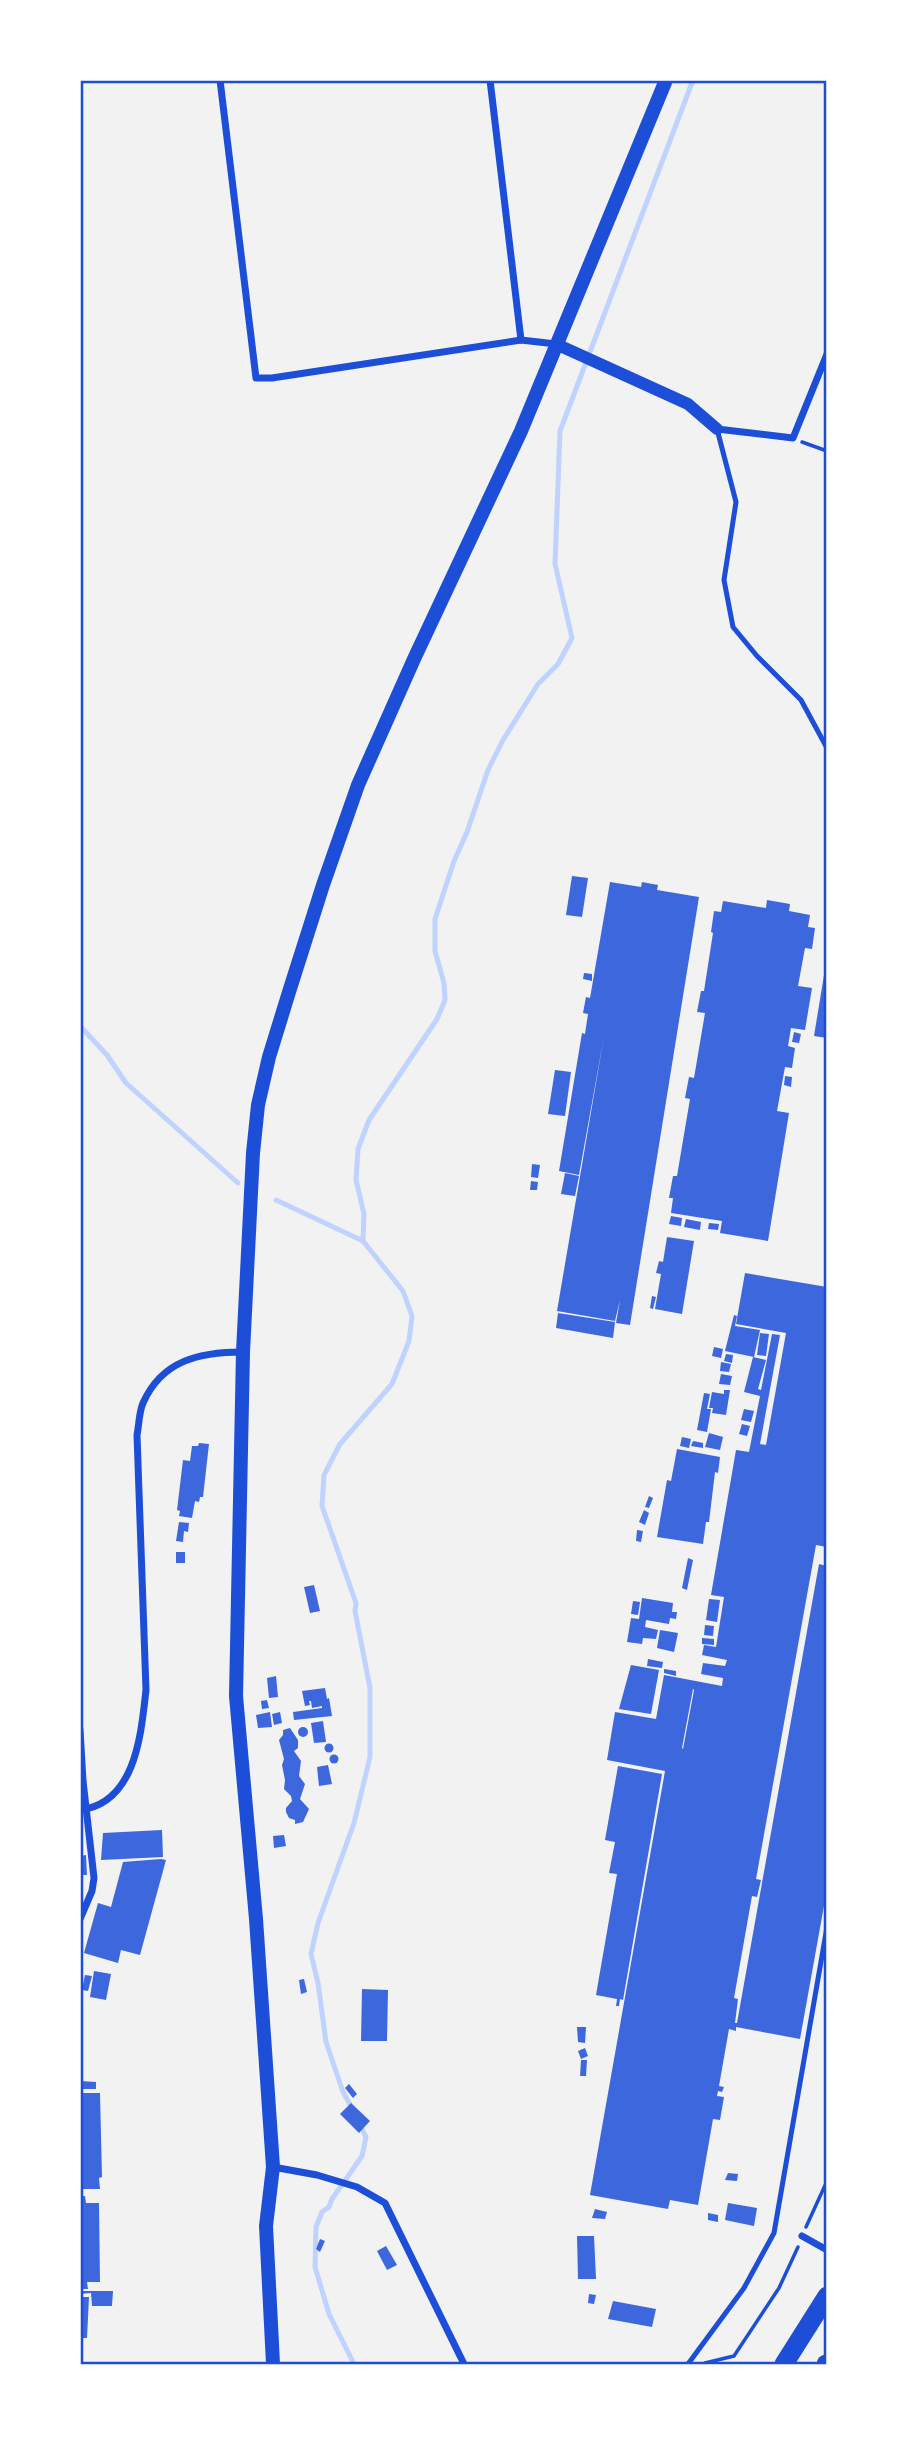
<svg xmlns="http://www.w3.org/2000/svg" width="907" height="2445" font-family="'Golos Text',sans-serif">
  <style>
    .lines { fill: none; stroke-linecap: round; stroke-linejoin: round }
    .stream { stroke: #bfd3fe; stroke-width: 5 }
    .building { fill: #3d67dc; fill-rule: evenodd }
    .path { stroke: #1d4ed8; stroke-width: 3.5 }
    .service { stroke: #1d4ed8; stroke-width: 5 }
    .minor { stroke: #1d4ed8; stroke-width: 7 }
    .tertiary { stroke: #1d4ed8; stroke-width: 12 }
    .secondary { stroke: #1d4ed8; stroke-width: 14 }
    .motorway { stroke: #1d4ed8; stroke-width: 19 }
    .neatline { fill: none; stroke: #1d4ed8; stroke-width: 2.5 }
  </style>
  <rect width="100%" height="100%" fill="#f2f2f2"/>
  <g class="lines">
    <g class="stream">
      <polyline points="80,1026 107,1055 126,1083 238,1183"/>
      <polyline points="276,1200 363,1241"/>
      <polyline points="352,2108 343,2092 326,2042 318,1983 311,1954 318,1923 354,1823 370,1757 370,1688 355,1611 356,1603 322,1506 324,1475 340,1444 392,1384 409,1341 412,1316 403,1291 363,1241 364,1214 356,1180 358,1149 369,1120 437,1019 445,1000 444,983 435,951 435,919 454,861 467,832 488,770 503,740 538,684 558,664 572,638 555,564 560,431 693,80"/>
      <polyline points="354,2364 329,2314 315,2267 316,2227 322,2212 329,2207 332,2199 362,2156 366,2137 359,2123"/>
    </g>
  </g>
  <g class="building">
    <polygon points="572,876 588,878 582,917 566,915"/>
    <polygon points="610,882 641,887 642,882 658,885 657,890 699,897 630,1325 616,1323 620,1300 615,1321 557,1311 604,1036 579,1175 559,1171 582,1033 585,1034 588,1014 583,1013 586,997 590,998"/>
    <polygon points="767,900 790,904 789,911 810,915 808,927 815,928 812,949 805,948 798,986 812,988 805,1030 791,1028 788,1046 795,1048 792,1068 785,1067 777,1111 789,1113 768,1241 720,1233 722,1221 671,1213 673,1198 669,1198 673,1176 677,1176 690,1099 685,1098 689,1077 694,1078 705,1013 697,1012 701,991 704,991 713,933 711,932 714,911 721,912 723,901 766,908"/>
    <polygon points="825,969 827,969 827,1038 814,1036"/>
    <polygon points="584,973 592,974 592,981 583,979"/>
    <polygon points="794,1032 801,1034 799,1043 792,1042"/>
    <polygon points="555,1070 571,1072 565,1116 548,1114"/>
    <polygon points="785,1076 792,1077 791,1087 784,1085"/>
    <polygon points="532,1164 540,1165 538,1178 531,1177"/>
    <polygon points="565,1173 579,1176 575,1196 561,1194"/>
    <polygon points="531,1181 538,1182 537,1190 530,1190"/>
    <polygon points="671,1216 682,1218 681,1226 669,1224"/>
    <polygon points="686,1219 701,1222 700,1230 684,1227"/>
    <polygon points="709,1223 719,1224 718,1230 708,1229"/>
    <polygon points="667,1237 694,1241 682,1314 655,1309 661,1274 656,1273 659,1261 663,1262"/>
    <path d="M745 1273 827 1287V1547L816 1545 756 1879 761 1880 757 1897 752 1896 734 1998 738 1999 735 2023H737L819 1564 827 1566V1889L800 2039 736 2027V2031L729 2029 719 2086 724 2087 722 2092 718 2091 717 2096 724 2097 720 2120 713 2119 698 2205 670 2200 668 2209 590 2195 665 1771 607 1760 615 1712 656 1719 664 1675 722 1686 723 1678 701 1674 703 1663 725 1666 727 1660 702 1655 704 1645 716 1647 724 1597 711 1595 736 1450 749 1452 760 1396 744 1392 753 1357 766 1360 758 1389 761 1390 772 1334 780 1335 760 1444 766 1445 786 1333 736 1324ZM693 1689 694 1690 683 1749 682 1748Z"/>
    <polygon points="652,1296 656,1297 653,1309 650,1308"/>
    <polygon points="558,1313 615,1322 613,1338 556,1328"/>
    <polygon points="734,1315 737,1316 735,1326 760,1330 754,1357 725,1351"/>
    <polygon points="760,1333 769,1334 766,1356 757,1355"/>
    <polygon points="714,1347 723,1349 721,1358 712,1356"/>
    <polygon points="726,1354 733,1355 732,1363 724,1361"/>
    <polygon points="721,1362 731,1364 729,1372 720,1371"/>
    <polygon points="721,1374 732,1376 730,1385 719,1384"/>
    <polygon points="724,1390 730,1390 726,1415 712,1413 713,1408 709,1408 712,1392 724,1394"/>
    <polygon points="704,1393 710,1394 707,1409 711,1409 707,1432 697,1430"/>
    <polygon points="744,1409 754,1411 751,1422 741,1420"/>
    <polygon points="742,1424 750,1426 747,1436 739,1434"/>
    <polygon points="709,1433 723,1437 720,1450 705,1447"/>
    <polygon points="682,1437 691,1439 689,1448 680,1446"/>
    <polygon points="693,1441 703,1443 703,1448 691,1446"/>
    <polygon points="199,1443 209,1444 203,1497 200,1497 199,1502 195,1501 192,1518 179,1516 180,1511 177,1510 183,1460 190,1461 192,1446 198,1446"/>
    <polygon points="677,1449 720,1457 718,1473 715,1472 709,1522 706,1522 703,1544 657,1537 667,1480 671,1481"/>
    <polygon points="649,1496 653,1498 649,1508 645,1507"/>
    <polygon points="644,1510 649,1513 645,1525 639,1522"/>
    <polygon points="179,1522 189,1523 188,1532 184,1531 183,1542 176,1541"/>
    <polygon points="637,1530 643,1531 641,1542 636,1541"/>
    <rect x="176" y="1552" width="9" height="11"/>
    <polygon points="688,1558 693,1560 687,1590 682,1588"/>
    <polygon points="314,1585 320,1611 310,1613 304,1587"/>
    <polygon points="642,1598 673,1603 672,1612 677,1612 676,1619 670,1618 669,1624 646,1620 645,1627 658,1630 656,1639 643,1638 642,1644 627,1642 631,1618 639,1619"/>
    <polygon points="709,1599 720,1600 717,1622 706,1620"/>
    <polygon points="633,1601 640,1602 638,1615 631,1614"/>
    <polygon points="705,1625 714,1626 713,1636 704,1635"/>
    <polygon points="660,1630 678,1633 674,1652 657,1648"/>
    <polygon points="702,1638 714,1639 714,1645 702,1644"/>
    <polygon points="648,1659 663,1662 662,1668 647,1666"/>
    <polygon points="631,1665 659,1670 651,1714 619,1709"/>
    <polygon points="664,1669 676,1671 676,1676 664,1673"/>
    <polygon points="276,1676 278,1697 269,1698 267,1678"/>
    <polygon points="325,1688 327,1699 329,1698 332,1716 294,1720 293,1712 322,1708 322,1706 312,1708 311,1701 309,1701 310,1705 305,1706 302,1691"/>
    <polygon points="267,1700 269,1708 262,1709 261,1701"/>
    <polygon points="270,1712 272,1727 258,1728 256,1715"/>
    <polygon points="280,1712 282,1723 274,1725 272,1714"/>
    <polygon points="323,1721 326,1742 314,1743 311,1723"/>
    <circle cx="303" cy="1732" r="5"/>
    <polygon points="290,1728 298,1740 298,1748 294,1751 301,1761 299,1776 305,1784 300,1799 309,1809 303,1822 295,1824 295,1820 289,1818 286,1812 286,1808 292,1801 291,1796 284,1789 285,1780 282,1765 284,1759 279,1740 283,1735 283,1730"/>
    <circle cx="329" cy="1748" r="4.5"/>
    <circle cx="334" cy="1759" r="4.5"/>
    <polygon points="328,1765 332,1784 319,1786 317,1767"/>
    <polygon points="618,1766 662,1774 623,2000 620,1999 619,2006 616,2006 617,1999 596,1995 617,1874 609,1873 615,1842 605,1840"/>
    <polygon points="162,1830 163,1857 101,1860 103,1833"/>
    <polygon points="284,1835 286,1846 274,1848 273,1836"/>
    <polygon points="86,1855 87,1875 80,1875 80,1856"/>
    <polygon points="161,1859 166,1860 140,1955 121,1950 118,1963 84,1953 98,1903 111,1907 123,1862"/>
    <polygon points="94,1971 111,1974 106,2000 90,1997"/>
    <polygon points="85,1975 92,1976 88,1991 82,1990"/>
    <polygon points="304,1979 307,1992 301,1994 299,1980"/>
    <polygon points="362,1989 388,1990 387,2041 361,2041"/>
    <polygon points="577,2027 586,2027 585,2043 578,2042"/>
    <polygon points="585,2048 588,2056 581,2059 578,2051"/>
    <polygon points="581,2060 587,2060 586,2076 580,2076"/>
    <polygon points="80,2081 96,2082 96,2089 80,2089"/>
    <polygon points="349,2084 357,2094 353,2098 345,2088"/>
    <polygon points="80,2093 100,2093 102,2177 99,2178 100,2189 80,2189"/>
    <polygon points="351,2103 370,2121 359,2133 340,2114"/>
    <polygon points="728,2173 738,2174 737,2181 725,2180"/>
    <polygon points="80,2196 85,2196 86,2203 99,2203 100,2282 87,2282 88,2289 80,2289"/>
    <polygon points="728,2203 757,2208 754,2226 725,2220"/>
    <polygon points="595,2209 607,2212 605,2219 592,2218"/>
    <polygon points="708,2213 718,2215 718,2222 708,2220"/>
    <polygon points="577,2236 594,2236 596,2279 578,2279"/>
    <polygon points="320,2239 325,2241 320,2252 316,2249"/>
    <polygon points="386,2246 397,2265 387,2270 377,2251"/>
    <polygon points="80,2291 113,2291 112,2306 92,2306 91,2293 80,2294"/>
    <polygon points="589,2294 596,2295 594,2304 588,2303"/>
    <polygon points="80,2297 89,2297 87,2338 80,2338"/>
    <polygon points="613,2301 656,2309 652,2327 608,2319"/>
  </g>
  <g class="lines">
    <g class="path">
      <polyline points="802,442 827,451"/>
      <polyline points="806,2227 827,2181"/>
      <polyline points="705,2363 734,2356 779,2288 798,2247"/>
    </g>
    <g class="service">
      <polyline points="717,429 736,502 724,580 733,627 757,656 801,700 827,748"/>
      <polyline points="688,2364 744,2288 774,2233 827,1927"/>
    </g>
    <g class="minor">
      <polyline points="220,80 256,378 272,378 521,340 556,344"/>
      <polyline points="490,80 521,340"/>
      <polyline points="717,429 793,438 827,354"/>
      <polyline points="80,1730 83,1781 94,1878 92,1891 80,1919"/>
      <path d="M80 1810C136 1803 141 1734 146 1690L137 1435C139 1425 139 1412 143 1403 162 1360 200 1352 243 1352"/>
      <polyline points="273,2167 317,2175 357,2187 385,2203 464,2364"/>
      <polyline points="802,2236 827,2250"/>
    </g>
    <polyline class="tertiary" points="556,344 688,404 717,429"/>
    <polyline class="secondary" points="273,2364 266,2226 273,2167 256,1919 236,1696 243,1352 253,1153 258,1105 269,1057 289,992 323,885 358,785 414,659 521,431 666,80"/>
    <g class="motorway">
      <polyline points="784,2364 827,2296"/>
      <polyline points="826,2364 827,2364"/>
    </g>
  </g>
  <rect width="907" height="2445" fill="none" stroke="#ffffff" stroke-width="164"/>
  <rect x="82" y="82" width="743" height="2281" class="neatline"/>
</svg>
